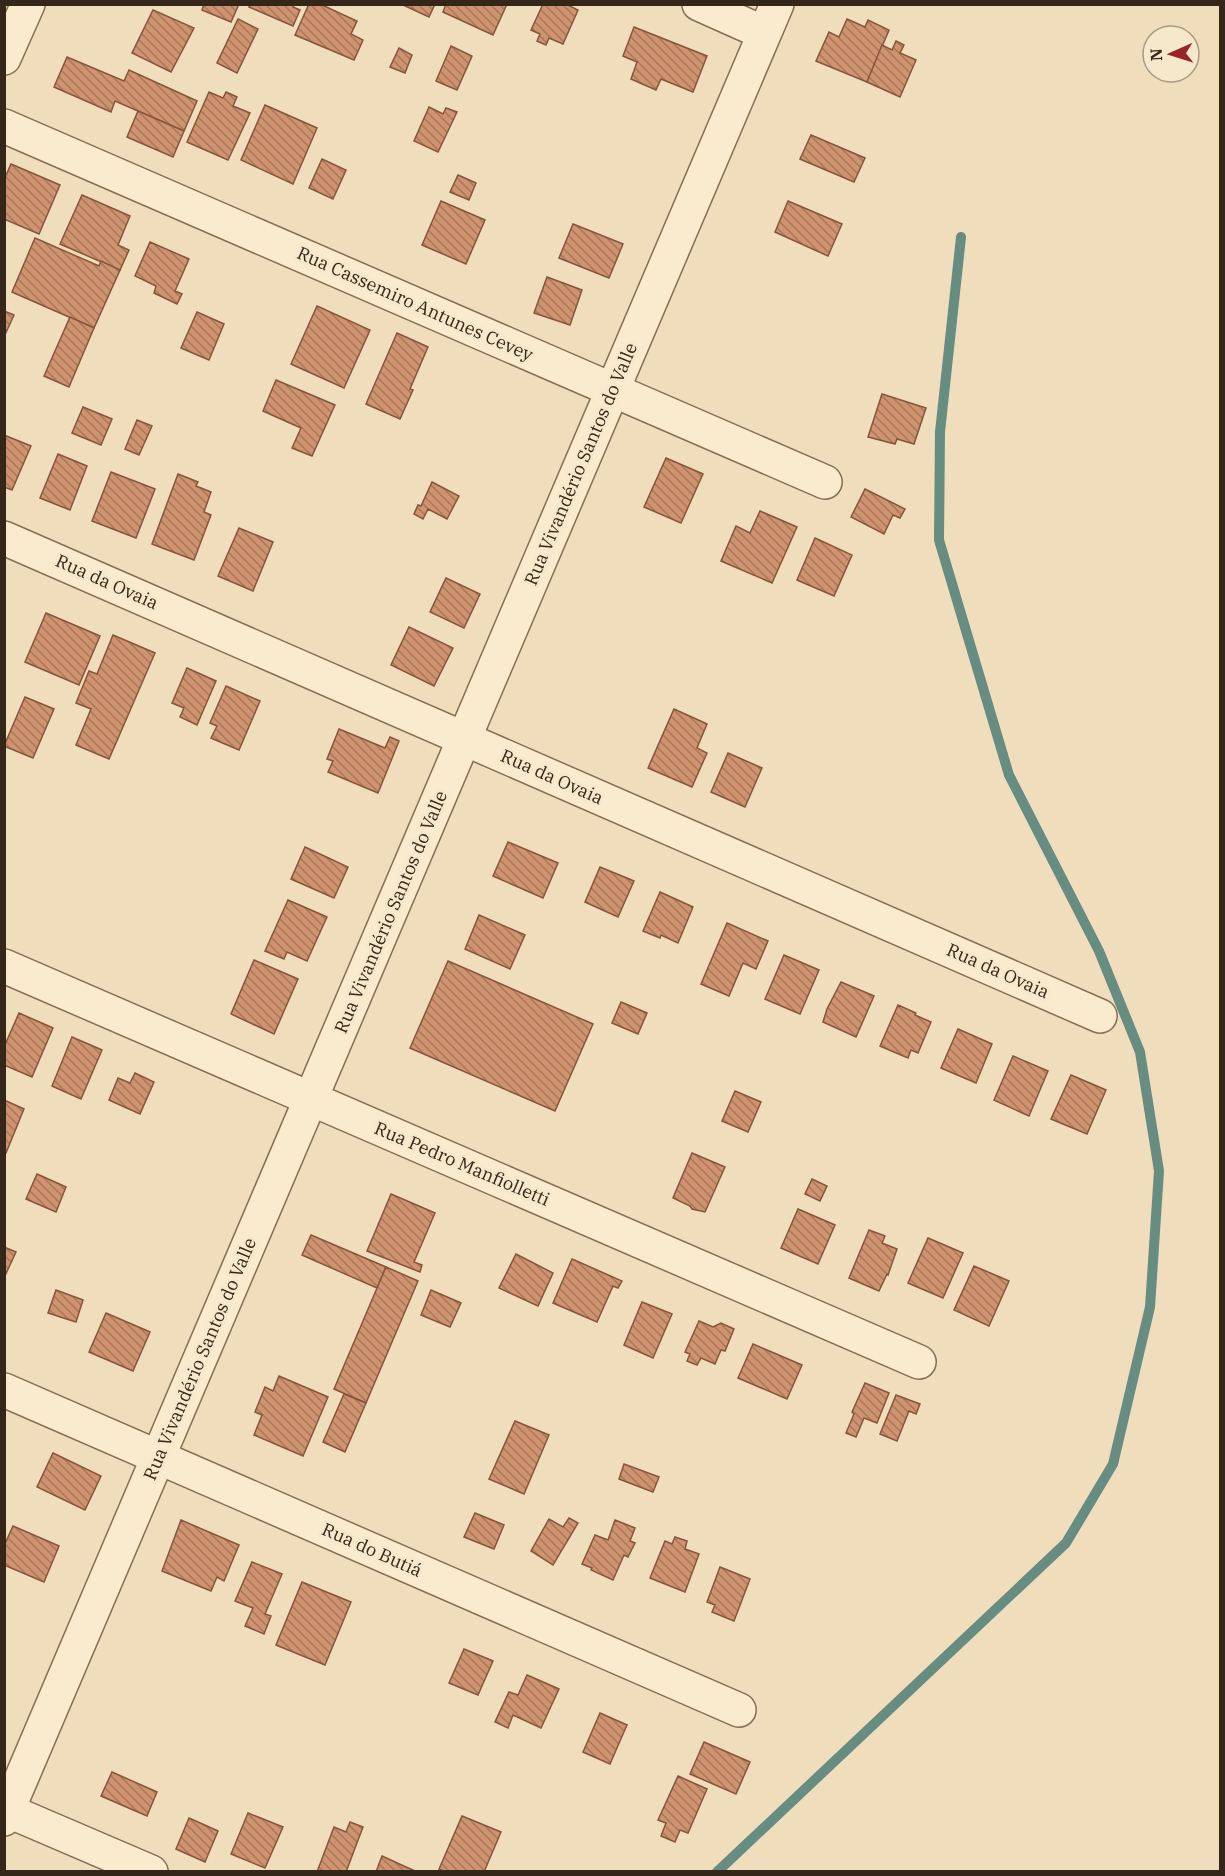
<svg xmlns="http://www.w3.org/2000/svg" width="1225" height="1876" font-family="'IBM Plex Serif',serif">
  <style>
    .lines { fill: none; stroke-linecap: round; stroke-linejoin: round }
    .stream { stroke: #678d82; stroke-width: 10 }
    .building { fill: url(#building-back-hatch); stroke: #87553a; stroke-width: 1.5 }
    .street-casing { stroke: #876d55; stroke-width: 36 }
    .street { stroke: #faebcf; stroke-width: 33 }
    .labels { text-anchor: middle; stroke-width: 6; stroke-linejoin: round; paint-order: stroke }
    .street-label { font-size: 18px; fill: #35261a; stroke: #f6e8cb }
  </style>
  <defs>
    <pattern id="building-back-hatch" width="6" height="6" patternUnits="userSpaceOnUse" patternTransform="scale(1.5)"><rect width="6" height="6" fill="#cf9370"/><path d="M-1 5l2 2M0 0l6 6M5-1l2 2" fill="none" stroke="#a9785b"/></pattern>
  </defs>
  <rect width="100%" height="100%" fill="#efddbc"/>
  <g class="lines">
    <polyline class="stream" points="717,1872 1066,1543 1113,1464 1150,1307 1159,1171 1140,1052 1099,951 1009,775 939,540 940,432 961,237"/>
  </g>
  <g class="building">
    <polygon points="204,4 239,4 231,22 202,10"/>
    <polygon points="250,4 294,4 293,7 300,10 293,26 249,7"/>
    <polygon points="309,4 320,4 357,21 351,34 363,40 354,60 295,35"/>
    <polygon points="401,4 435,4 429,17"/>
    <polygon points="446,4 507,4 493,35 443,12"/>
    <polygon points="543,4 566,4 578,10 563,44 549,38 546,45 537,41 540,34 531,30"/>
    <polygon points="153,10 194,28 171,72 132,53"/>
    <polygon points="238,19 258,29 237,73 217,63"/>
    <polygon points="847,19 865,27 868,20 889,30 867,82 816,61 829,32 839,37"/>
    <polygon points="634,27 707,56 693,92 661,79 656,90 631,79 637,62 623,56"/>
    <polygon points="896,41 904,45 900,53 916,60 900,97 867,82 882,45 892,50"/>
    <polygon points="451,46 472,56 457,90 436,81"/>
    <polygon points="399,48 412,55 405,73 390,67"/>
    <polygon points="67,57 124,81 129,70 197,101 184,131 115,101 111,112 54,87"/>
    <polygon points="209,92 223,98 226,92 237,97 233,106 250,113 228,160 187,142"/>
    <polygon points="265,105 317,128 293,184 241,160"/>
    <polygon points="429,107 443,114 446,108 457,112 438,152 414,141"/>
    <polygon points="138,111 184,131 173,157 127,137"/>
    <polygon points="811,135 865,158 854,182 800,159"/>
    <polygon points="322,159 346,170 333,199 309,188"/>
    <polygon points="11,164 60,185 39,234 4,219 4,180"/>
    <polygon points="458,175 476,183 469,200 450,192"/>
    <polygon points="82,195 130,216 118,245 129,250 120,270 60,244"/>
    <polygon points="441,201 485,220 466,264 422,245"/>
    <polygon points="788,201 842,224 828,256 775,232"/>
    <polygon points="573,224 623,244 609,278 559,258"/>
    <polygon points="35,238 99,266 101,261 120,270 94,328 12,292"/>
    <polygon points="150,242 189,259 175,291 182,294 177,304 154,293 156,286 135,276"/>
    <polygon points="547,277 582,290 570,325 534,313"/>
    <polygon points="317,306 370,330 344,388 291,364"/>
    <polygon points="4,311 14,315 4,337"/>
    <polygon points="197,312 224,324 209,360 181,348"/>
    <polygon points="70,317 94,328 69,387 44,376"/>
    <polygon points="397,333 428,347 410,389 413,390 400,419 366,404"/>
    <polygon points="276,380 335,405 312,456 292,448 301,428 263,411"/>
    <polygon points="882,394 926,408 914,444 897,439 895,444 868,437"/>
    <polygon points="83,407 112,419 101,445 72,433"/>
    <polygon points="137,420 152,426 139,455 125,449"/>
    <polygon points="4,435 31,446 12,490 4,487"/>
    <polygon points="58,454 87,466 70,510 40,498"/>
    <polygon points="666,458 703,474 681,523 644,507"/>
    <polygon points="111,472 155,489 136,538 92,521"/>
    <polygon points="178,474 198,482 196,486 211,492 204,512 211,515 194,560 152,544"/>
    <polygon points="432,482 459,496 447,519 428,509 423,519 414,514 418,505 421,506"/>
    <polygon points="865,489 905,509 900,518 893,515 884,534 851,517"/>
    <polygon points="760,511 797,527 772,583 721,561 736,526 750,533"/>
    <polygon points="239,528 273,542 253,591 218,576"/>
    <polygon points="815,538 852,555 834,596 797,580"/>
    <polygon points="446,578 480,594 464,628 430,612"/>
    <polygon points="46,613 100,636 79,685 25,662"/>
    <polygon points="409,627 453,648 434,686 391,665"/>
    <polygon points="113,635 155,653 109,759 76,745 91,709 76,703 89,671 97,674"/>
    <polygon points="187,668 216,681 197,725 180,717 184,708 172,703"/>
    <polygon points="226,686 260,701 239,750 211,738 217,726 210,723"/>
    <polygon points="25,697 54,709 33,758 4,746"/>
    <polygon points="674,709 707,724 697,748 707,753 692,787 648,768"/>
    <polygon points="339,729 385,748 390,737 399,741 378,793 328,772 333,761 327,759"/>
    <polygon points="728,753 762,768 745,807 711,792"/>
    <polygon points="508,842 558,863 543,898 493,876"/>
    <polygon points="305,847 348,867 334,898 291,879"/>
    <polygon points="600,867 634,881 618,917 585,902"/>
    <polygon points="660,892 693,907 678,943 661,935 660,938 643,931"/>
    <polygon points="288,900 327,917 307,961 287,952 284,959 265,951"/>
    <polygon points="479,915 525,935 510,969 465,949"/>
    <polygon points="727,923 768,941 756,969 743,963 729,996 701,984"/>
    <polygon points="784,955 819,970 800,1014 765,999"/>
    <polygon points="254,960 298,979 274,1034 231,1014"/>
    <polygon points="448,961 593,1024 555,1111 410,1048"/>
    <polygon points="841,982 874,996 856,1037 823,1022 827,1009"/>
    <polygon points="621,1002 647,1013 638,1034 612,1023"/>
    <polygon points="898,1005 916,1013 915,1015 931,1022 918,1053 911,1050 908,1058 880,1046"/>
    <polygon points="19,1013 53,1028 32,1077 4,1065 4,1047"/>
    <polygon points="958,1029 992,1044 976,1083 941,1068"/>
    <polygon points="72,1037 102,1050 81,1099 52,1086"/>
    <polygon points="1013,1056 1048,1071 1029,1116 994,1100"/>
    <polygon points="135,1073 154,1082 140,1114 109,1100 118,1078 130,1083"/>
    <polygon points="1071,1075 1106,1090 1087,1134 1051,1119"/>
    <polygon points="735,1091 761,1102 748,1132 722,1121"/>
    <polygon points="4,1100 24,1109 6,1153 4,1152"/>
    <polygon points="692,1153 725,1167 705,1212 692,1209 690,1206 673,1198"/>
    <polygon points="37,1174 66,1187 56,1212 26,1199"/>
    <polygon points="812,1179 827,1186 820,1201 805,1194"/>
    <polygon points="391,1194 435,1213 414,1262 422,1265 420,1272 367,1251"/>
    <polygon points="798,1209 835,1225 818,1264 781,1248"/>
    <polygon points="869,1230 885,1236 882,1243 897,1249 888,1275 887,1274 879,1291 849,1278"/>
    <polygon points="311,1235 386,1267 377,1288 302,1255"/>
    <polygon points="928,1238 963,1253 943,1298 908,1283"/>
    <polygon points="4,1247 16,1252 4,1278"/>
    <polygon points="516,1254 553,1273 538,1306 499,1288"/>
    <polygon points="572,1259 622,1281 618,1288 613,1286 597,1322 553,1303"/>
    <polygon points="974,1266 1009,1281 989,1326 954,1310"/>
    <polygon points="386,1267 418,1281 366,1403 334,1389"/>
    <polygon points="56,1290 83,1300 76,1322 48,1313"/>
    <polygon points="431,1290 461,1303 450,1327 421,1315"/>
    <polygon points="642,1302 672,1314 653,1358 624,1345"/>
    <polygon points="106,1313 150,1332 133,1371 89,1352"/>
    <polygon points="699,1321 713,1327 721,1323 734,1329 725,1351 721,1350 715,1364 701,1358 697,1365 687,1361 690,1354 685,1352"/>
    <polygon points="753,1344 802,1365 787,1399 738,1378"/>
    <polygon points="279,1376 328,1397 303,1456 254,1435 262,1415 255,1412 265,1387 273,1391"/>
    <polygon points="865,1383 889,1393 877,1423 864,1418 856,1437 846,1433 854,1414 852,1412"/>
    <polygon points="344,1394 366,1403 345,1452 323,1442"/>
    <polygon points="896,1395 920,1404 916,1414 909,1411 897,1441 880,1434"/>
    <polygon points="515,1421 549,1435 524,1494 489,1479"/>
    <polygon points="53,1453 101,1476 85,1510 37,1487"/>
    <polygon points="624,1464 659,1477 653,1492 619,1479"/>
    <polygon points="475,1513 504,1525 494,1549 464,1537"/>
    <polygon points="569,1518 578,1523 553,1565 531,1551 549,1519 563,1527"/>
    <polygon points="181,1520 239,1545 224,1581 217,1577 211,1591 162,1571"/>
    <polygon points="615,1520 635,1528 630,1541 635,1543 628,1557 624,1555 613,1580 591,1570 592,1568 582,1564 595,1535 608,1540"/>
    <polygon points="13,1526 59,1546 44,1582 4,1565 4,1546"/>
    <polygon points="675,1537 687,1541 685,1549 699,1554 685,1592 650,1578 665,1541 672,1544"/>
    <polygon points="252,1562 282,1574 265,1614 271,1616 264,1634 245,1626 253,1608 235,1601"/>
    <polygon points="720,1567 750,1579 734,1621 712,1612 715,1605 707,1602"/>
    <polygon points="302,1582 351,1602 325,1665 276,1645"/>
    <polygon points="464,1649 493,1661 478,1695 449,1683"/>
    <polygon points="527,1675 559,1689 541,1728 513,1715 508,1728 495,1722 509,1692 518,1695"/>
    <polygon points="600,1713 627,1725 610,1764 583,1752"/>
    <polygon points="704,1742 750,1762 736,1794 690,1774"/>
    <polygon points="112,1772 157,1792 147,1816 101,1796"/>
    <polygon points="678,1776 707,1789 688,1833 680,1830 675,1842 661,1836 666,1823 658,1820"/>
    <polygon points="248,1813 283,1827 265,1868 231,1854"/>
    <polygon points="462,1816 501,1832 484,1872 446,1872 439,1869"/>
    <polygon points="189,1818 218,1831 205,1862 176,1849"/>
    <polygon points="350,1822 363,1827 346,1872 317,1872 334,1827 346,1832"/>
    <polygon points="382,1856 417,1872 376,1872"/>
  </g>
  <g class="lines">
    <g class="street-casing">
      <g id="street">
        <polyline points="699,4 764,33"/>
        <polyline points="4,58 28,4"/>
        <polyline points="4,126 825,482"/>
        <polyline points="4,538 1100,1016"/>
        <polyline points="4,966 919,1362"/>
        <polyline points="4,1390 739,1710"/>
        <polyline points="4,1809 151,1872"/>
        <polyline points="4,1819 777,4"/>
      </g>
    </g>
    <use href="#street" class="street"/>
  </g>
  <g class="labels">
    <g class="street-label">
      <text transform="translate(415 304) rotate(24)" y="6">Rua Cassemiro Antunes Cevey</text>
      <text transform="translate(581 464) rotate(-67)" y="6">Rua Vivandério Santos do Valle</text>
      <text transform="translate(107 582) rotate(24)" y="6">Rua da Ovaia</text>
      <text transform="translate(552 777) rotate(24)" y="6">Rua da Ovaia</text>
      <text transform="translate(391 912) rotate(-67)" y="6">Rua Vivandério Santos do Valle</text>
      <text transform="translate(998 971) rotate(24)" y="6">Rua da Ovaia</text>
      <text transform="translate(462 1164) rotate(23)" y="6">Rua Pedro Manfiolletti</text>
      <text transform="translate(200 1359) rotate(-67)" y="6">Rua Vivandério Santos do Valle</text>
      <text transform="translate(372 1550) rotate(24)" y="6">Rua do Butiá</text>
    </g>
  </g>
  <rect width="1225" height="1876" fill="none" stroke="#35261a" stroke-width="12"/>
  <g transform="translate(1171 54) rotate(267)"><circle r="28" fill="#f6e8cb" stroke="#a99a84" stroke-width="1.5"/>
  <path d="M0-4.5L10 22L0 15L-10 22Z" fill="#98232a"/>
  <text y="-9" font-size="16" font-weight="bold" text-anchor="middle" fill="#35261a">N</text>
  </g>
</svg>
